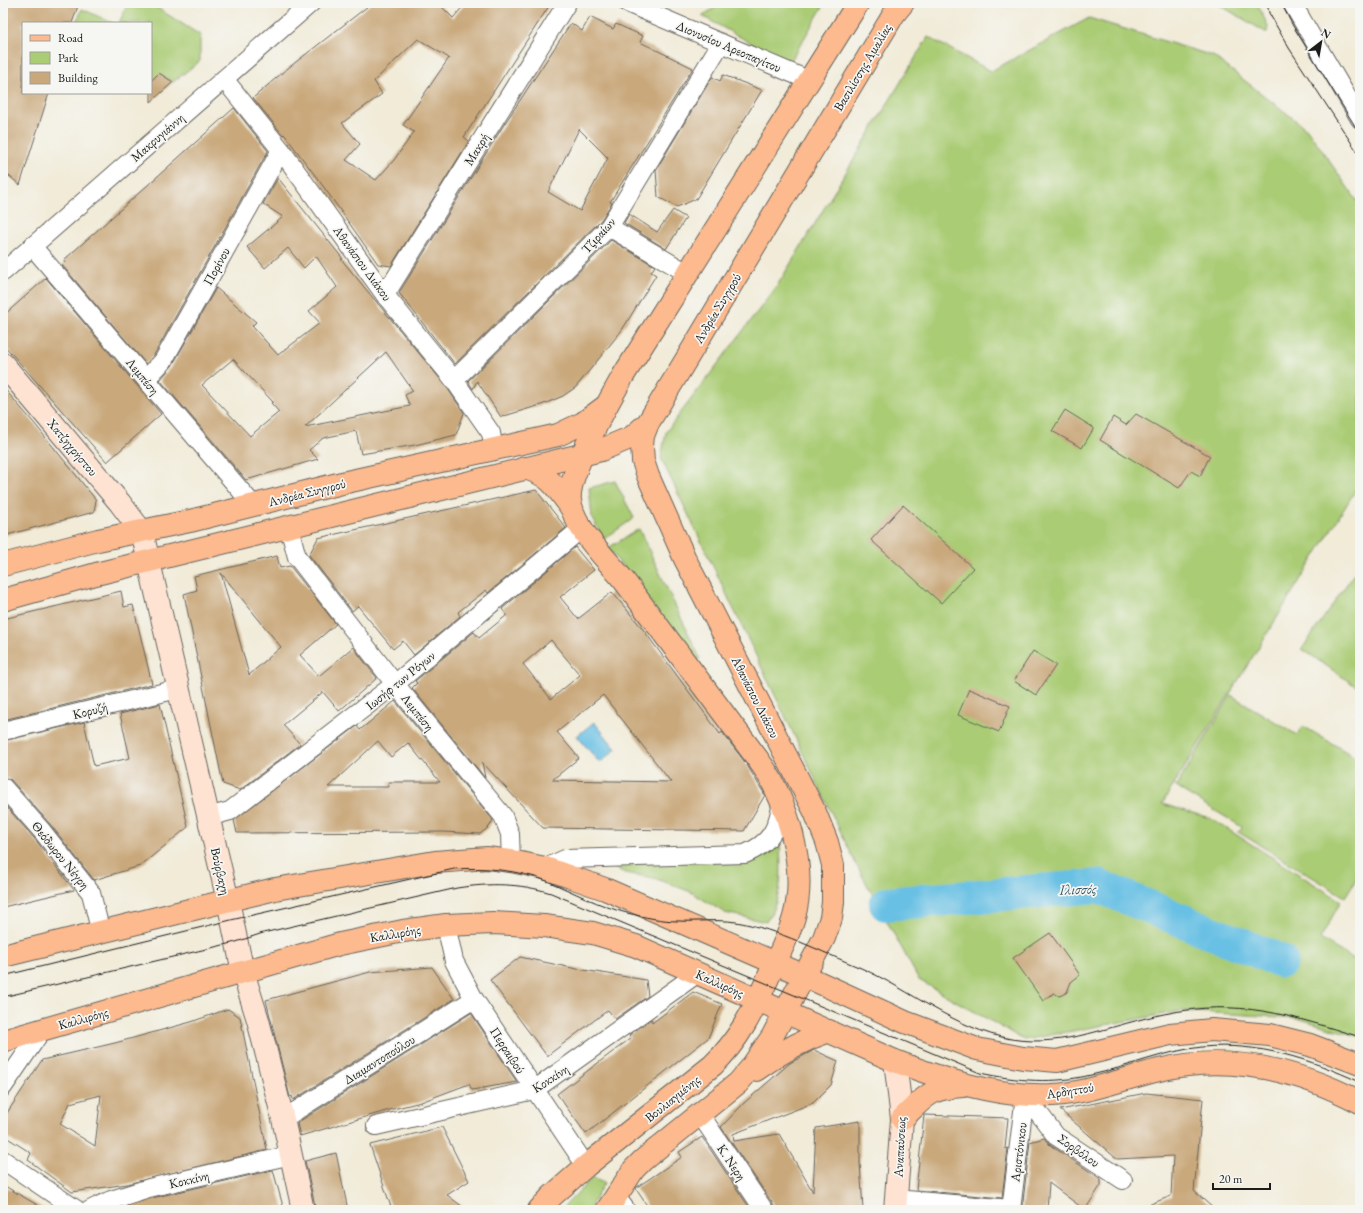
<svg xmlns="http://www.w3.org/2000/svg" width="1363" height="1213" font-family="'EB Garamond',serif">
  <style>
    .green { fill: #aacc74; stroke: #637448 }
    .water { fill: #67c0e4; stroke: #426e80 }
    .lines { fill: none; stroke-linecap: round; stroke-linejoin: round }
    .river { stroke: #67c0e4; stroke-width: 34 }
    .building { fill: #c9a87b; fill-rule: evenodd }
    .street-casing { stroke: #67645e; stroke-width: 20 }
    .secondary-casing { stroke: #67645e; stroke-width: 24 }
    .primary-casing { stroke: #67645e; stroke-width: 24 }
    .highway-casing { stroke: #67645e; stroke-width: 24 }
    .street { stroke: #fff; stroke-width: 18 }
    .secondary { stroke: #fee3d2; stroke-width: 22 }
    .primary { stroke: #fcba8e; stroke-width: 22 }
    .highway { stroke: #fcba8e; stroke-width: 22 }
    .tram { stroke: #1c1c1c; stroke-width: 1 }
    .labels { text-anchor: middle; stroke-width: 3.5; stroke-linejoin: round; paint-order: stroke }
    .street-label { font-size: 13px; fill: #1c1c1c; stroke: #f6f6f2 }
    .water-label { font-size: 14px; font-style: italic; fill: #365562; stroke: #f6f6f2 }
  </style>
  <rect width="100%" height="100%" fill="#f6f6f2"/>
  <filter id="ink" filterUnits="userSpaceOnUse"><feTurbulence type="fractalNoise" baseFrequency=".025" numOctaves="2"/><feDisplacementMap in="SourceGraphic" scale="8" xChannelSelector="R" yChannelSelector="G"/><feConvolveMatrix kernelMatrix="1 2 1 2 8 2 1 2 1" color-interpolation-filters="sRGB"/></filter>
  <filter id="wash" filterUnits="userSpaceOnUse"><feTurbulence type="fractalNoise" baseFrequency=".012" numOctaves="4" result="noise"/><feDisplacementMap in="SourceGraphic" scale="16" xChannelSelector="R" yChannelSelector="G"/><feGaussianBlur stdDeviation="0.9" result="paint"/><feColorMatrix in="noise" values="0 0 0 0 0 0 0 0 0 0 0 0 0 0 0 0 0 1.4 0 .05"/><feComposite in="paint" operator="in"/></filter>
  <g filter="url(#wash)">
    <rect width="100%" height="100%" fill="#f1ebd8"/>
    <g class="green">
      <polygon points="128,3 151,4 200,35 200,61 173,82 160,74 151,81 151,23 119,23"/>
      <polygon points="722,3 825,3 789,64 702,16"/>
      <polygon points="1216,3 1257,3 1268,26 1267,33"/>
      <polygon points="82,9 113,23 76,23"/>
      <polygon points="1089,18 1213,56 1307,129 1360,205 1360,483 1162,804 1210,818 1341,901 1320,939 1360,963 1360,1037 1297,1018 1181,1011 1024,1040 919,980 857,866 661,458 666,432 777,286 928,37 991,71"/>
      <polygon points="615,481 634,518 604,539 592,518 589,488"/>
      <polygon points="639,529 700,658 696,661 608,548"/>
      <polygon points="1360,565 1360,689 1302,649"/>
      <polygon points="1231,695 1297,735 1303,726 1360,760 1360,873 1345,897 1238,832 1242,827 1176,787"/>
      <path d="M780 841C781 873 784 894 766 922L725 913 691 892 654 878 625 873 603 862 605 857 747 864C759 857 768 848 780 841Z"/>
      <polygon points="592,1178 604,1183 589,1210 561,1210"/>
    </g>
    <polygon class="water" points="594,722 616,749 600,763 577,736"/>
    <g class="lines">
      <polyline class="river" points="886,904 1098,886 1281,961"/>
    </g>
    <g id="blocks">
      <g class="building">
        <polygon points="3,3 79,3 72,23 23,23 23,93 49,93 20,185 3,171"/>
        <path d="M372 3H438L453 18 466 3H551L464 137 469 141 391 266 378 264 323 186 284 134 283 135 253 98 283 72ZM418 39 449 58 403 125 414 132 394 160 376 180 346 160 360 144 342 123 382 94 374 81Z"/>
        <path d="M590 17 613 29 616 24 643 36 640 42 693 68 610 202 612 203 601 220 455 364 399 293 505 123 571 23 582 31ZM579 129 608 158 580 211 548 192Z"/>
        <polygon points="159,73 173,82 151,102 151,81"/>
        <polygon points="723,75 762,90 696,199 677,207 658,197 656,170 712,77 720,81"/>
        <polygon points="234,108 268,151 154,355 146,364 62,265 65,262 64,260"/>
        <path d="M278 178 343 259H341L446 386 464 413 456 435 415 445 361 454 356 431 323 438 309 450 318 459 246 480 160 380 172 366 216 288 256 322 252 326 278 355 320 323 309 311 337 287 316 256 304 268 288 248 265 268 247 247 283 217 263 204ZM386 352 413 391 405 395 410 406 305 427ZM233 359 273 402 271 403 279 412 250 436 202 385Z"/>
        <polygon points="673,210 686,218 666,249 624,223 629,214 657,232"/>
        <polygon points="611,240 655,266 651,272 656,275 622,330 576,387 563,396 544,404 501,417 477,381 473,389 468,381"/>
        <polygon points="46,278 161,414 107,462 3,344 3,316"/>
        <polygon points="3,387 34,423 96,500 94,512 3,536"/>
        <polygon points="1065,410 1094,428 1082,448 1052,431"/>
        <polygon points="1136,414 1210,456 1200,476 1191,471 1179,488 1100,440 1113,417 1126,425"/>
        <polygon points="536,490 566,528 488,593 486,590 458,612 460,616 414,655 403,641 393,649 358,606 352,611 309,555 318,538"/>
        <polygon points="903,505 973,568 941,603 871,540"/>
        <path d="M575 547 594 570 560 597 578 619 612 592 642 628 720 734 722 732 747 765 765 795 744 831 543 828 482 762 485 778 412 688 417 683 415 681 474 632 479 638 507 615 502 609ZM551 640 580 675 551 699 523 664ZM603 695 671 782 552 780 579 758 557 732Z"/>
        <path d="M277 556 280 568 290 566 336 624 300 655 319 676 353 647 377 678 339 711 323 692 283 725 300 744 240 790 223 784 184 594 197 590 194 576ZM221 573 281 647 249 675Z"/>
        <polygon points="121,591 124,607 133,605 152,684 3,720 3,619"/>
        <polygon points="1033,651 1056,665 1036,695 1014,681"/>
        <polygon points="969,689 1010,706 999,732 958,715"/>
        <path d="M395 701 493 820 489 827 480 834 443 832 237 833 234 820 357 726 360 730ZM378 741 391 757 408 743 440 782H388L389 787H328Z"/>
        <polygon points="160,704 188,827 140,866 94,880 50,824 11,780 3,777 3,741 84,722 94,766 130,758 120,714"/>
        <polygon points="3,803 34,838 74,890 3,907"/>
        <polygon points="1050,933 1080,975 1071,982 1067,992 1063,995 1059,996 1054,993 1043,1001 1013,958"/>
        <polygon points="520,957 577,969 646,980 648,996 615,1019 608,1010 547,1056 490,980"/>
        <polygon points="432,967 454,999 293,1100 292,1096 290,1097 266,1000 370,972"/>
        <polygon points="693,992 722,1004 708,1038 586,1134 557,1094 631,1038 629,1035 651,1019 652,1023"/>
        <path d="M228 1009 240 1017 267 1150 127 1184 72 1192 28 1160 31 1153 3 1135V1119L42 1060 115 1043 191 1022ZM101 1095 95 1146 60 1124 70 1103Z"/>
        <polygon points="471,1013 517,1082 472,1090 469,1084 421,1102 393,1109 300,1136 297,1123"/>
        <polygon points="814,1050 838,1061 831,1085 813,1103 733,1134 734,1141 779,1134 813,1192 816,1128 860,1121 860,1163 863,1210 774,1210 773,1204 721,1127 744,1103 790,1063"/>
        <polygon points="1146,1093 1203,1099 1194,1191 1215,1210 1139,1210 1138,1209 1171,1196 1173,1156 1117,1159 1060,1110"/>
        <polygon points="924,1115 1008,1118 1005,1149 1008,1148 1002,1198 916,1190"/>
        <polygon points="442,1127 469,1181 447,1195 467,1210 392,1210 370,1145"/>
        <polygon points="702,1137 751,1210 650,1210 636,1189 637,1187 682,1157 679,1152"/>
        <polygon points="1044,1138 1050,1145 1101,1179 1101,1185 1085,1210 1049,1183 1047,1210 1022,1210 1030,1142"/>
        <polygon points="336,1153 348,1210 316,1210 305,1161"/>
        <polygon points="273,1170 284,1210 126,1210 129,1205 152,1198"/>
        <polygon points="3,1185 46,1210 3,1210"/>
      </g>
    </g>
  </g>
  <g filter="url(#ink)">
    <use href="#blocks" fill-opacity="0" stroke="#67645e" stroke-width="1"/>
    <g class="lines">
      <g class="street-casing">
        <g id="street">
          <polyline points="627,3 808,80"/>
          <polyline points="1292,3 1360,119"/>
          <polyline points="224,79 281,150 385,295 454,380 491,433 494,450"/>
          <polyline points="609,227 687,273"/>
          <polyline points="32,246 254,506"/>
          <polyline points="3,272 311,3"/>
          <polyline points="385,295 567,3"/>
          <polyline points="146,379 163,361 281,150"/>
          <polyline points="454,380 609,227 721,43"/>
          <polyline points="289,527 297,557 395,684 503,816 510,834 511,861"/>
          <polyline points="3,731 178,689"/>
          <polyline points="3,787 42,831 91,893 101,933"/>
          <polyline points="208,817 230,811 395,684 582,528"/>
          <path d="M545 868 565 859 745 854C771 843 777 829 782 803"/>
          <polyline points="446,925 454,961 474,999 586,1166"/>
          <polyline points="3,1087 42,1030"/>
          <polyline points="1025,1095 1056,1136 1123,1180"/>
          <polyline points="700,1114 764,1210"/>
          <polyline points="283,1119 474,999"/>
          <polyline points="376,1126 534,1090 698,973"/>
          <polyline points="3,1160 77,1210"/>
          <polyline points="615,1195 626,1210"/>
          <polyline points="895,1199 1011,1209"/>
          <polyline points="90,1210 111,1200 149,1188 291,1155"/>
          <polyline points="1011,1210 1025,1095"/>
        </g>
      </g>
      <g class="secondary-casing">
        <g id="secondary">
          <polyline points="3,364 120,503 142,532 228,901 243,972 258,1020 283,1119 303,1210"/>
          <polyline points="895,1210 902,1119 895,1061"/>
        </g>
      </g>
      <g class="primary-casing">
        <g id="primary">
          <polyline points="3,956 275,889 435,862 487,858 511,861 545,868 605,889 805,976 905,1022 977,1049 1023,1058 1057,1061 1170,1034 1212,1030 1270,1035 1310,1045 1360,1064"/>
          <path d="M3 1041 340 944 403 931 446 925 493 923 544 926 593 933 636 946 895 1061C945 1080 999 1098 1053 1095 1089 1093 1125 1078 1159 1070 1228 1053 1298 1070 1360 1102"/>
          <path d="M756 1070C779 1053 802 1040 829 1031"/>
          <path d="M902 1119C925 1097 929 1088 963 1086"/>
          <path d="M539 1210 552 1196 586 1166 713 1065C739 1040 753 1011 768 978 777 959 788 938 794 917 808 867 787 798 757 758 713 700 669 641 625 582 608 560 573 528 570 500 567 474 609 401 623 376L858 3"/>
          <polyline points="607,1210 634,1169 643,1160 738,1083 750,1069 772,1037 824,938 831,918 833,902 833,865 827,842 815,812 685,559 648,476 643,461 642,446 643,436 648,423 894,14 903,3"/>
        </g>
      </g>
      <g class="highway-casing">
        <g id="highway">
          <path d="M524 468C551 475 557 488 572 509"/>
          <polyline points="3,565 98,540 190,521 342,483 558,435 583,423 606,406"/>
          <polyline points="3,600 96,574 601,450 632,437 648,423"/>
        </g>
      </g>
      <use href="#street" class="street"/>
      <use href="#secondary" class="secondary"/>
      <use href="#primary" class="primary"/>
      <use href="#highway" class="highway"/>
      <g class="tram">
        <polyline points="1267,3 1269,13 1289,48 1360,156"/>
        <polyline points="1281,3 1293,26 1360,134"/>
        <path d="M3 976 231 920 454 869C486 867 517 870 547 881 574 892 599 906 627 913 644 917 662 921 679 921 698 922 716 919 736 922 778 929 821 952 861 968 911 990 955 1029 1011 1039 1065 1048 1113 1024 1164 1014 1240 998 1289 1015 1360 1037"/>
        <path d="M3 997 236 942 263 933 457 888C490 883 519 883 551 893L980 1073C1017 1081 1054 1084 1091 1075 1128 1067 1164 1051 1202 1047 1258 1042 1310 1059 1360 1082"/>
      </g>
    </g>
  </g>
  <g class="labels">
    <g class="street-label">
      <text transform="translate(729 46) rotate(23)" y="5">Διονυσίου Αρεοπαγίτου</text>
      <text transform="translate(862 67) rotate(-59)" y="5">Βασιλίσσης Αμαλίας</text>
      <text transform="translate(157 137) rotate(-41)" y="5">Μακρυγιάννη</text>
      <text transform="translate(476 149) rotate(-58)" y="5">Μακρή</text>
      <text transform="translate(598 235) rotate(-48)" y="5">Τζιραίων</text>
      <text transform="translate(363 263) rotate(54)" y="5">Αθανάσιου Διάκου</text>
      <text transform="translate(216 266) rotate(-61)" y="5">Πορίνου</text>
      <text transform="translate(717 308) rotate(-59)" y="5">Ανδρέα Συγγρού</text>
      <text transform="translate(143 376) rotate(50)" y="5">Λεμπέση</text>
      <text transform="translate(73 447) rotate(50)" y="5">Χατζηχρήστου</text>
      <text transform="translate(307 492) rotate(-14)" y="5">Ανδρέα Συγγρού</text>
      <text transform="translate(400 680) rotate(-39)" y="5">Ιωσήφ των Ρόγων</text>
      <text transform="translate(756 697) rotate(63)" y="5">Αθανάσιου Διάκου</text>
      <text transform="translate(90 710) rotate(-14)" y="5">Κορυζή</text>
      <text transform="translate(418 712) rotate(51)" y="5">Λεμπέση</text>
      <text transform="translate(61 855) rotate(51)" y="5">Θεόδωρου Νέγρη</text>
      <text transform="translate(221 871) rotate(77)" y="5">Βούρβαχη</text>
      <text transform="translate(395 933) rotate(-10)" y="5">Καλλιρόης</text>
      <text transform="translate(720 983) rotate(24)" y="5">Καλλιρόης</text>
      <text transform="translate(83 1018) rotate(-16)" y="5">Καλλιρόης</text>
      <text transform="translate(508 1050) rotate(57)" y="5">Περραιβού</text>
      <text transform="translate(379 1059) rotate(-32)" y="5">Διαμαντοπούλου</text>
      <text transform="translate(550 1078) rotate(-33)" y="5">Κοκκίνη</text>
      <text transform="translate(1070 1090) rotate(-9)" y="5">Αρδηττού</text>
      <text transform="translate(672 1098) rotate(-39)" y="5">Βουλιαγμένης</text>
      <text transform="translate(899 1147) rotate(-87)" y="5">Αναπαύσεως</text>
      <text transform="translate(1079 1150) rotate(35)" y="5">Σορβόλου</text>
      <text transform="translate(1018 1152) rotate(-83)" y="5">Αριστόνικου</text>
      <text transform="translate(732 1162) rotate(56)" y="5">Κ. Νερη</text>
      <text transform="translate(189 1179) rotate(-13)" y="5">Κοκκίνη</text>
    </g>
    <g class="water-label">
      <text transform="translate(1078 889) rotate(-2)" y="5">Ιλισσός</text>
    </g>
  </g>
  <rect width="1363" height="1213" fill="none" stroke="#f6f6f2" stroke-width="16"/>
  <rect x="22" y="22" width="130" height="72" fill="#f6f6f2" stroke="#9f9f9c"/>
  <rect x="30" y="35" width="20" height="6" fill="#fcba8e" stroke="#9f9f9c"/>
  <text x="58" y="42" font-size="12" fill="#1c1c1c">Road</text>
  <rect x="30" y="52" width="20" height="12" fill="#aacc74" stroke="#9f9f9c"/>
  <text x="58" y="62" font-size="12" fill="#1c1c1c">Park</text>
  <rect x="30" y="72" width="20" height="12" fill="#c9a87b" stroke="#9f9f9c"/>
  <text x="58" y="82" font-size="12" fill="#1c1c1c">Building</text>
  <g transform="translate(1321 42) rotate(31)" stroke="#f6f6f2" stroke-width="3" paint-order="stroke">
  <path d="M0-3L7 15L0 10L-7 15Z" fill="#1c1c1c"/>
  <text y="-6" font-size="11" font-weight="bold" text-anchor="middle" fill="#1c1c1c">N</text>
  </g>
  <path d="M1213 1183v6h57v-6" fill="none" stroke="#1c1c1c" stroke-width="2"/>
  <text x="1219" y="1183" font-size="12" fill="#1c1c1c" stroke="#f6f6f2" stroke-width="3" paint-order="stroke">20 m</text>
</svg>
